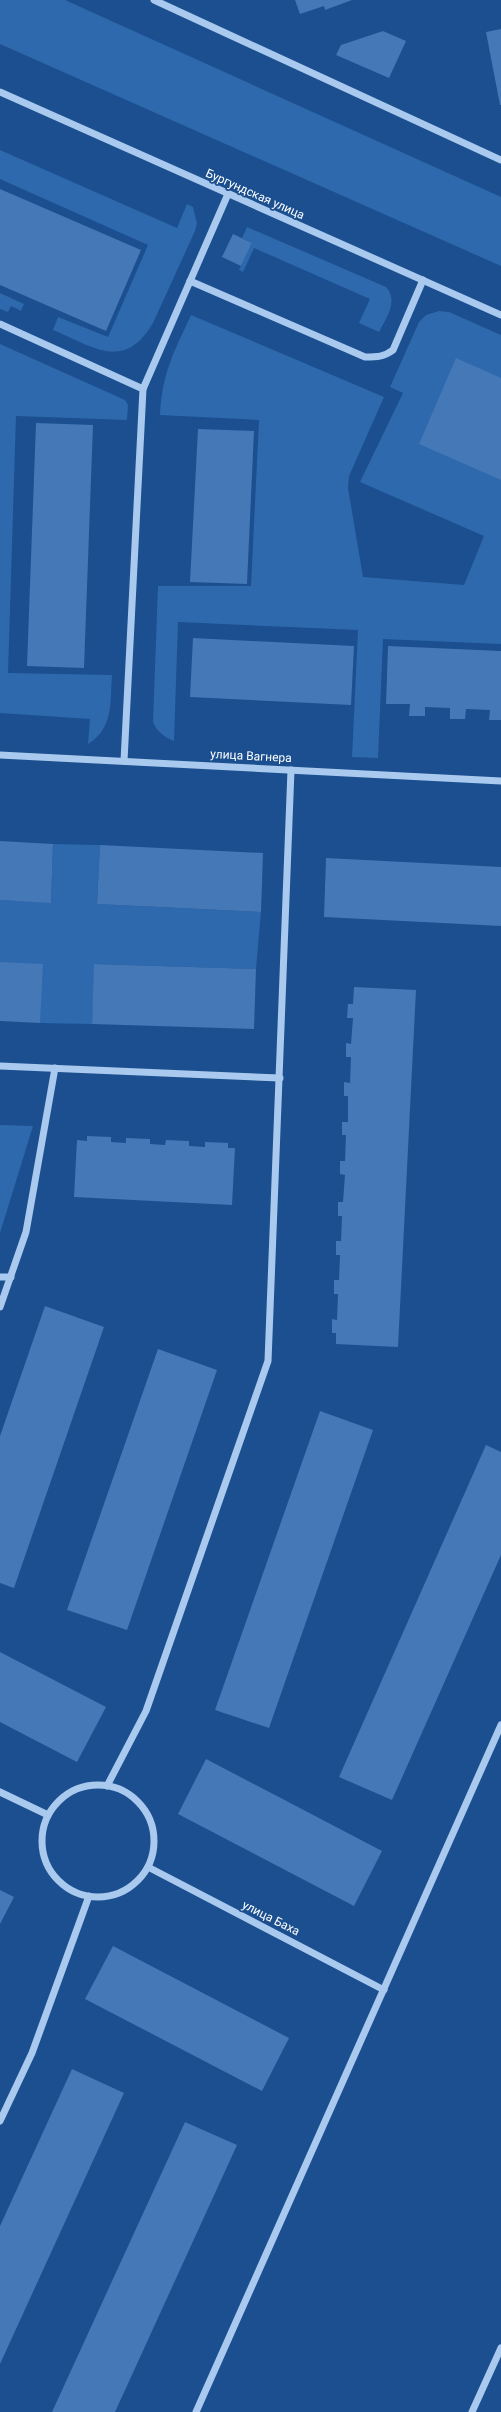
<svg xmlns="http://www.w3.org/2000/svg" width="501" height="2412" font-family="Roboto,sans-serif">
  <style>
    .green { fill: #2e69ad }
    .building { fill: #4478b7 }
    .lines { fill: none; stroke-linecap: round; stroke-linejoin: round }
    .minor { stroke: #a9c9ee; stroke-width: 7 }
    .labels { text-anchor: middle; stroke-width: 3.5; stroke-linejoin: round; paint-order: stroke }
    .street-label { font-size: 12px; fill: #fff; stroke: #1b4f8f }
  </style>
  <rect width="100%" height="100%" fill="#1b4f8f"/>
  <g class="green">
    <polygon points="0,0 65,0 501,197 501,266 0,44"/>
    <path d="M0 150 177 228 187 204 193 207 197 223 195 231 153 323C124 372 94 347 53 330L58 317 108 337 148 245 0 179Z"/>
    <path d="M247 227 386 287C399 301 386 318 379 332L359 323 370 299 254 248 243 272 239 270 252 243 242 238Z"/>
    <polygon points="0,293 24,304 21,311 11,306 8,312 0,309"/>
    <path d="M439 311 449 312 501 335V644L383 639 378 758 352 757 358 630 178 622 174 741C164 737 157 732 153 722L158 586H251L259 420 160 415C162 373 174 352 191 315L384 397 349 476 348 488 363 577 464 585 484 536 360 482 403 393 390 387 419 322 426 315Z"/>
    <path d="M0 344 125 400 128 405 127 420 16 416 8 673 112 675C110 702 114 728 88 744L90 719 0 713Z"/>
    <polygon points="53,844 100,845 97,904 261,912 256,969 95,964 92,1024 40,1023 0,962 0,900 51,902"/>
    <polygon points="0,1125 33,1126 0,1233"/>
  </g>
  <g class="building">
    <polygon points="295,0 352,0 325,10 324,6 300,14"/>
    <polygon points="501,29 501,105 500,105 486,32"/>
    <polygon points="383,31 406,41 389,78 336,55 341,45"/>
    <polygon points="0,189 141,250 106,331 0,285"/>
    <polygon points="233,234 252,243 241,266 222,257"/>
    <polygon points="456,358 501,378 501,480 419,444"/>
    <polygon points="36,423 93,425 84,668 27,666"/>
    <polygon points="198,429 254,431 247,584 190,582"/>
    <polygon points="193,638 354,646 351,705 190,697"/>
    <polygon points="388,646 501,651 501,720 489,720 490,710 466,709 465,719 450,719 450,708 425,707 425,716 409,716 410,704 386,704"/>
    <polygon points="0,841 53,844 51,903 0,900"/>
    <polygon points="100,845 263,853 261,912 97,904"/>
    <polygon points="326,858 501,867 501,926 324,917"/>
    <polygon points="0,962 43,964 40,1023 0,1021"/>
    <polygon points="94,964 256,969 254,1029 92,1024"/>
    <polygon points="354,987 416,990 398,1347 336,1344 336,1333 332,1333 332,1319 337,1320 338,1294 334,1294 334,1280 339,1280 340,1255 336,1255 336,1241 341,1241 342,1216 338,1216 338,1202 343,1202 345,1175 340,1174 340,1161 345,1161 346,1135 342,1135 342,1122 348,1122 348,1096 344,1096 344,1082 350,1083 351,1057 346,1057 346,1043 351,1044 353,1018 347,1018 348,1004 353,1004"/>
    <polygon points="87,1136 111,1137 111,1142 126,1143 126,1138 150,1139 150,1144 165,1145 166,1140 189,1141 189,1146 205,1147 205,1142 228,1143 228,1148 235,1148 232,1205 74,1197 77,1140 87,1141"/>
    <polygon points="45,1306 104,1327 14,1588 0,1583 0,1436"/>
    <polygon points="158,1349 217,1370 127,1630 67,1610"/>
    <polygon points="320,1411 373,1430 269,1728 215,1710"/>
    <polygon points="486,1445 501,1452 501,1555 392,1800 339,1777"/>
    <polygon points="0,1652 106,1707 77,1762 0,1722"/>
    <polygon points="206,1759 382,1851 354,1906 178,1814"/>
    <polygon points="0,1890 14,1897 0,1924"/>
    <polygon points="113,1946 289,2038 262,2091 85,1999"/>
    <polygon points="72,2069 124,2093 0,2364 0,2226"/>
    <polygon points="185,2122 237,2145 115,2412 52,2412"/>
  </g>
  <g class="lines">
    <g class="minor">
      <polyline points="154,0 501,160"/>
      <polyline points="0,92 501,315"/>
      <path d="M190 281 365 357C377 357 384 357 393 350L423 280"/>
      <polyline points="0,324 143,389 124,761"/>
      <polyline points="143,389 228,194"/>
      <polyline points="0,755 501,781"/>
      <polyline points="0,1066 280,1078"/>
      <polyline points="0,1277 11,1277"/>
      <polyline points="0,1307 26,1232 55,1068"/>
      <circle cx="98" cy="1841" r="56"/>
      <polyline points="107,1786 146,1711 268,1361 291,770"/>
      <polyline points="0,1792 48,1815"/>
      <polyline points="148,1867 384,1990"/>
      <polyline points="0,2121 32,2053 89,1896"/>
      <polyline points="196,2412 501,1725"/>
      <polyline points="472,2412 501,2348"/>
    </g>
  </g>
  <g class="labels">
    <g class="street-label">
      <text transform="translate(255 194) rotate(24)" y="4">Бургундская улица</text>
      <text transform="translate(251 756) rotate(3)" y="4">улица Вагнера</text>
      <text transform="translate(271 1918) rotate(27)" y="4">улица Баха</text>
    </g>
  </g>
</svg>
